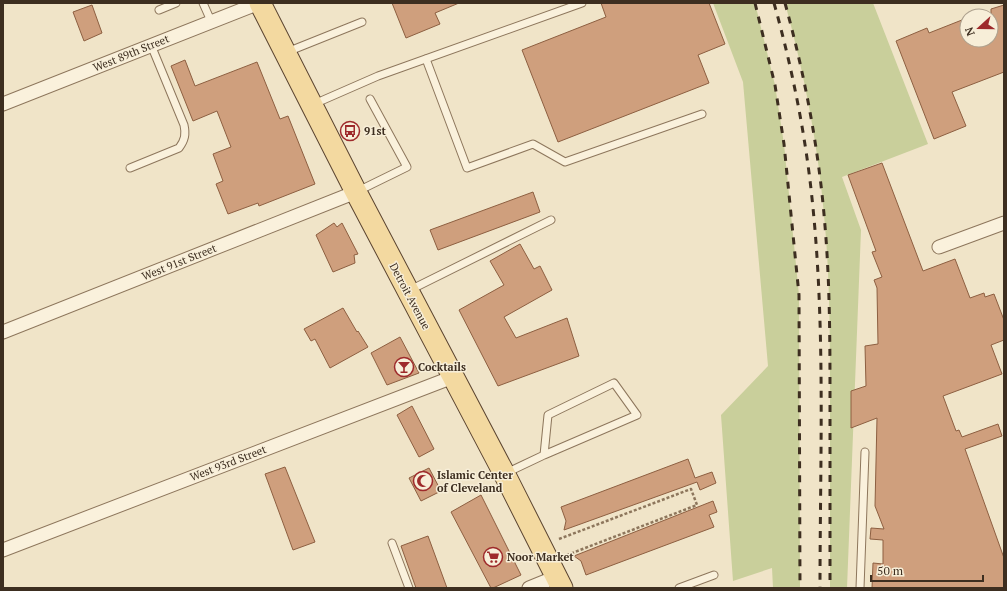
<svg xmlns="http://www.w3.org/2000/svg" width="1007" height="591" font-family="'PT Serif',serif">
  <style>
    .green { fill: #c9cf9b }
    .building { fill: #cf9f7d; stroke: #8d5f41 }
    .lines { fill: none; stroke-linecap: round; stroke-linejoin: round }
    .lane-casing { stroke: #8d765c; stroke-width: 9 }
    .street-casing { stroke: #8d765c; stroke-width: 15 }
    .primary-casing { stroke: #5b4430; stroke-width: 23 }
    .path { stroke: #8d765c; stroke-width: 2.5; stroke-dasharray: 3 2; stroke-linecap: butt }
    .lane { stroke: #faf1dc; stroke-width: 7 }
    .street { stroke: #faf1dc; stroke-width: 13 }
    .primary { stroke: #f3d9a0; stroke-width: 21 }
    .rail { stroke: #3d2e20; stroke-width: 3; stroke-dasharray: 7 7; stroke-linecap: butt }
    .labels { text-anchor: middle; stroke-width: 3; stroke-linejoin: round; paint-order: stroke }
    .street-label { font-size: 11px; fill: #3d2e20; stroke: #f7eed8 }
    .poi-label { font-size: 11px; font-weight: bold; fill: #3d2e20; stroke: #f7eed8; text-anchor: start }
  </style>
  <rect width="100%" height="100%" fill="#f0e4c8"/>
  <g class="green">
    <polygon points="713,3 755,3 775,85 784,144 799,295 800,588 773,588 772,568 733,581 721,415 768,366 743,82"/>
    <path d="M785 3H873L928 144 842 177 861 230 847 588H830C830 526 830 463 830 401 830 342 830 284 825 226 819 150 805 76 785 3Z"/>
  </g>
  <g class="building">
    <polygon points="392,3 459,3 435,13 440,24 406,38"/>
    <polygon points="601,3 709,3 725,44 698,55 709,83 558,142 522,50 606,17"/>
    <polygon points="92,5 102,33 84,41 73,12"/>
    <polygon points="1004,5 1004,72 952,92 966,126 934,139 896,41 927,28 929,33 967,18 967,40 991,40 991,9"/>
    <polygon points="185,60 195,86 257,62 280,119 288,116 315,184 259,206 258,203 228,214 216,184 223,181 213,154 231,147 217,111 193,121 171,66"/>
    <polygon points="882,163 923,271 955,259 970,298 984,293 985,297 994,294 1004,320 1004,340 991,345 1002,374 943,396 956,431 959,430 962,437 998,424 1002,436 965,449 1004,558 1004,588 872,588 873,563 883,564 883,540 870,539 871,528 884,529 875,506 877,418 851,428 851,391 866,386 865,346 878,344 877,288 874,280 882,277 872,252 876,251 848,175"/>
    <polygon points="533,192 540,212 438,250 430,230"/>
    <polygon points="334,223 337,227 342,223 358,254 354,255 355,263 333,272 316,235"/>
    <polygon points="520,244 534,269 540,266 552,290 504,317 516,338 567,318 579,356 498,386 459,310 504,285 490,261"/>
    <polygon points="343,308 357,332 358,331 368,347 330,368 315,339 311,341 304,329"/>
    <polygon points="400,337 419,373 387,385 371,353"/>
    <polygon points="412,406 434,449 419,457 397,415"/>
    <polygon points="688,459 695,478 712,472 716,483 700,490 697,482 564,530 566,521 561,507"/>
    <polygon points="285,467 315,542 293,550 265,474"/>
    <polygon points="429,468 441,491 421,501 409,478"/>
    <polygon points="481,495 521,575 493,588 491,588 451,512"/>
    <polygon points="713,501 717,512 709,515 714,527 586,575 581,561 574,556"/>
    <polygon points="428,536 447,588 416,588 401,546"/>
  </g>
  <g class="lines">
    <g class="lane-casing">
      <g id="lane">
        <polyline points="203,3 211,21"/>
        <polyline points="159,10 176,3"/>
        <polyline points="287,52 362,22"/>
        <polyline points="426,59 467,168 533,144 565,162 702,114"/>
        <polyline points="314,104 378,76 582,3"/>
        <path d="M130 168 179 148C185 140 186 134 184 125L151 45"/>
        <polyline points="358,191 407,167 370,99"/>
        <polyline points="410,290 551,220"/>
        <polyline points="506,473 544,455 637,415 614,383 548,415 544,455"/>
        <polyline points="392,543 409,588"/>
        <polyline points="679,588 714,575"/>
        <polyline points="860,588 865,452"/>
      </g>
    </g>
    <g class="street-casing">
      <g id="street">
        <polyline points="3,104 259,3"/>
        <polyline points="939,247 1004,223"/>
        <polyline points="3,332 356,192"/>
        <polyline points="3,550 453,377"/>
        <polyline points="529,588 556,577"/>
      </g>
    </g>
    <g class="primary-casing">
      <polyline id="primary" points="260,3 356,192 507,479 562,588"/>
    </g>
    <polyline class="path" points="559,539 691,489 697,505 567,555"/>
    <use href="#lane" class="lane"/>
    <use href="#street" class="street"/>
    <use href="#primary" class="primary"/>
    <g class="rail">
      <polyline points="755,3 775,85 784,144 799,295 800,588"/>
      <path d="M774 3C791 64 804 127 811 189 826 321 820 456 820 588"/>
      <path d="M785 3C805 76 819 150 825 226 830 285 830 344 830 404 830 465 830 527 830 588"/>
    </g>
  </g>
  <defs>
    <g id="bus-ring" transform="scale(1)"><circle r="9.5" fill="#f7eed8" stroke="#9e2a2b" stroke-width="1.5"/><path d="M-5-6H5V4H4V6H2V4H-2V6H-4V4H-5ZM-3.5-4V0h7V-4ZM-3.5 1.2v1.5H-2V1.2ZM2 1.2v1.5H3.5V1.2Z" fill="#9e2a2b"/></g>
    <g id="bar-ring" transform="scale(1)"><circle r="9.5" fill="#f7eed8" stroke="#9e2a2b" stroke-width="1.5"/><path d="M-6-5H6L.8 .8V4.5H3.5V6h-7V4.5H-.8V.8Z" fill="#9e2a2b"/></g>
    <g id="mosque-ring" transform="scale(1)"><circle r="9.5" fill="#f7eed8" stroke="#9e2a2b" stroke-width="1.5"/><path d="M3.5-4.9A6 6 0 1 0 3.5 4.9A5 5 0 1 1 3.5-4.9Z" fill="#9e2a2b"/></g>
    <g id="supermarket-ring" transform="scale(1)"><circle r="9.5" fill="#f7eed8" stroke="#9e2a2b" stroke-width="1.5"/><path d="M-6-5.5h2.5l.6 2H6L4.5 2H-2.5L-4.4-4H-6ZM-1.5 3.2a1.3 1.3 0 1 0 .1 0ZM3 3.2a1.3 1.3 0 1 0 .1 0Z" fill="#9e2a2b"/></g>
  </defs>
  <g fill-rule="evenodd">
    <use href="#bus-ring" x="350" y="131"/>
    <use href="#bar-ring" x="404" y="367"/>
    <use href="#mosque-ring" x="423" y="481"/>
    <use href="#supermarket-ring" x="493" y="557"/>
  </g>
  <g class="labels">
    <g class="street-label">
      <text transform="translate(131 53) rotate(-22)" y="4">West 89th Street</text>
      <text transform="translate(179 262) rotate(-22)" y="4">West 91st Street</text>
      <text transform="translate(410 296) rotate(62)" y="4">Detroit Avenue</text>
      <text transform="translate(228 463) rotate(-21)" y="4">West 93rd Street</text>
    </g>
    <g class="poi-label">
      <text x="364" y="135">91st</text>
      <text x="418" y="371">Cocktails</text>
      <text x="437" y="479">Islamic Center<tspan x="437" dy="13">of Cleveland</tspan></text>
      <text x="507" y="561">Noor Market</text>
    </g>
  </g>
  <rect width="1007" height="591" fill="none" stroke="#3d2e20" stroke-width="8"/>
  <g transform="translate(979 28) rotate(249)"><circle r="19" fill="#f7eed8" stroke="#ada18e"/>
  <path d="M0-3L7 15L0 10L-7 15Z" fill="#9e2a2b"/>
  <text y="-6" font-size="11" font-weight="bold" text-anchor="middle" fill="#3d2e20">N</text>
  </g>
  <path d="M871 575v6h112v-6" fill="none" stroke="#3d2e20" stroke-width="2"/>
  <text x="877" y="575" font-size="12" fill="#3d2e20" stroke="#f7eed8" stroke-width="3" paint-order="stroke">50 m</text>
</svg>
